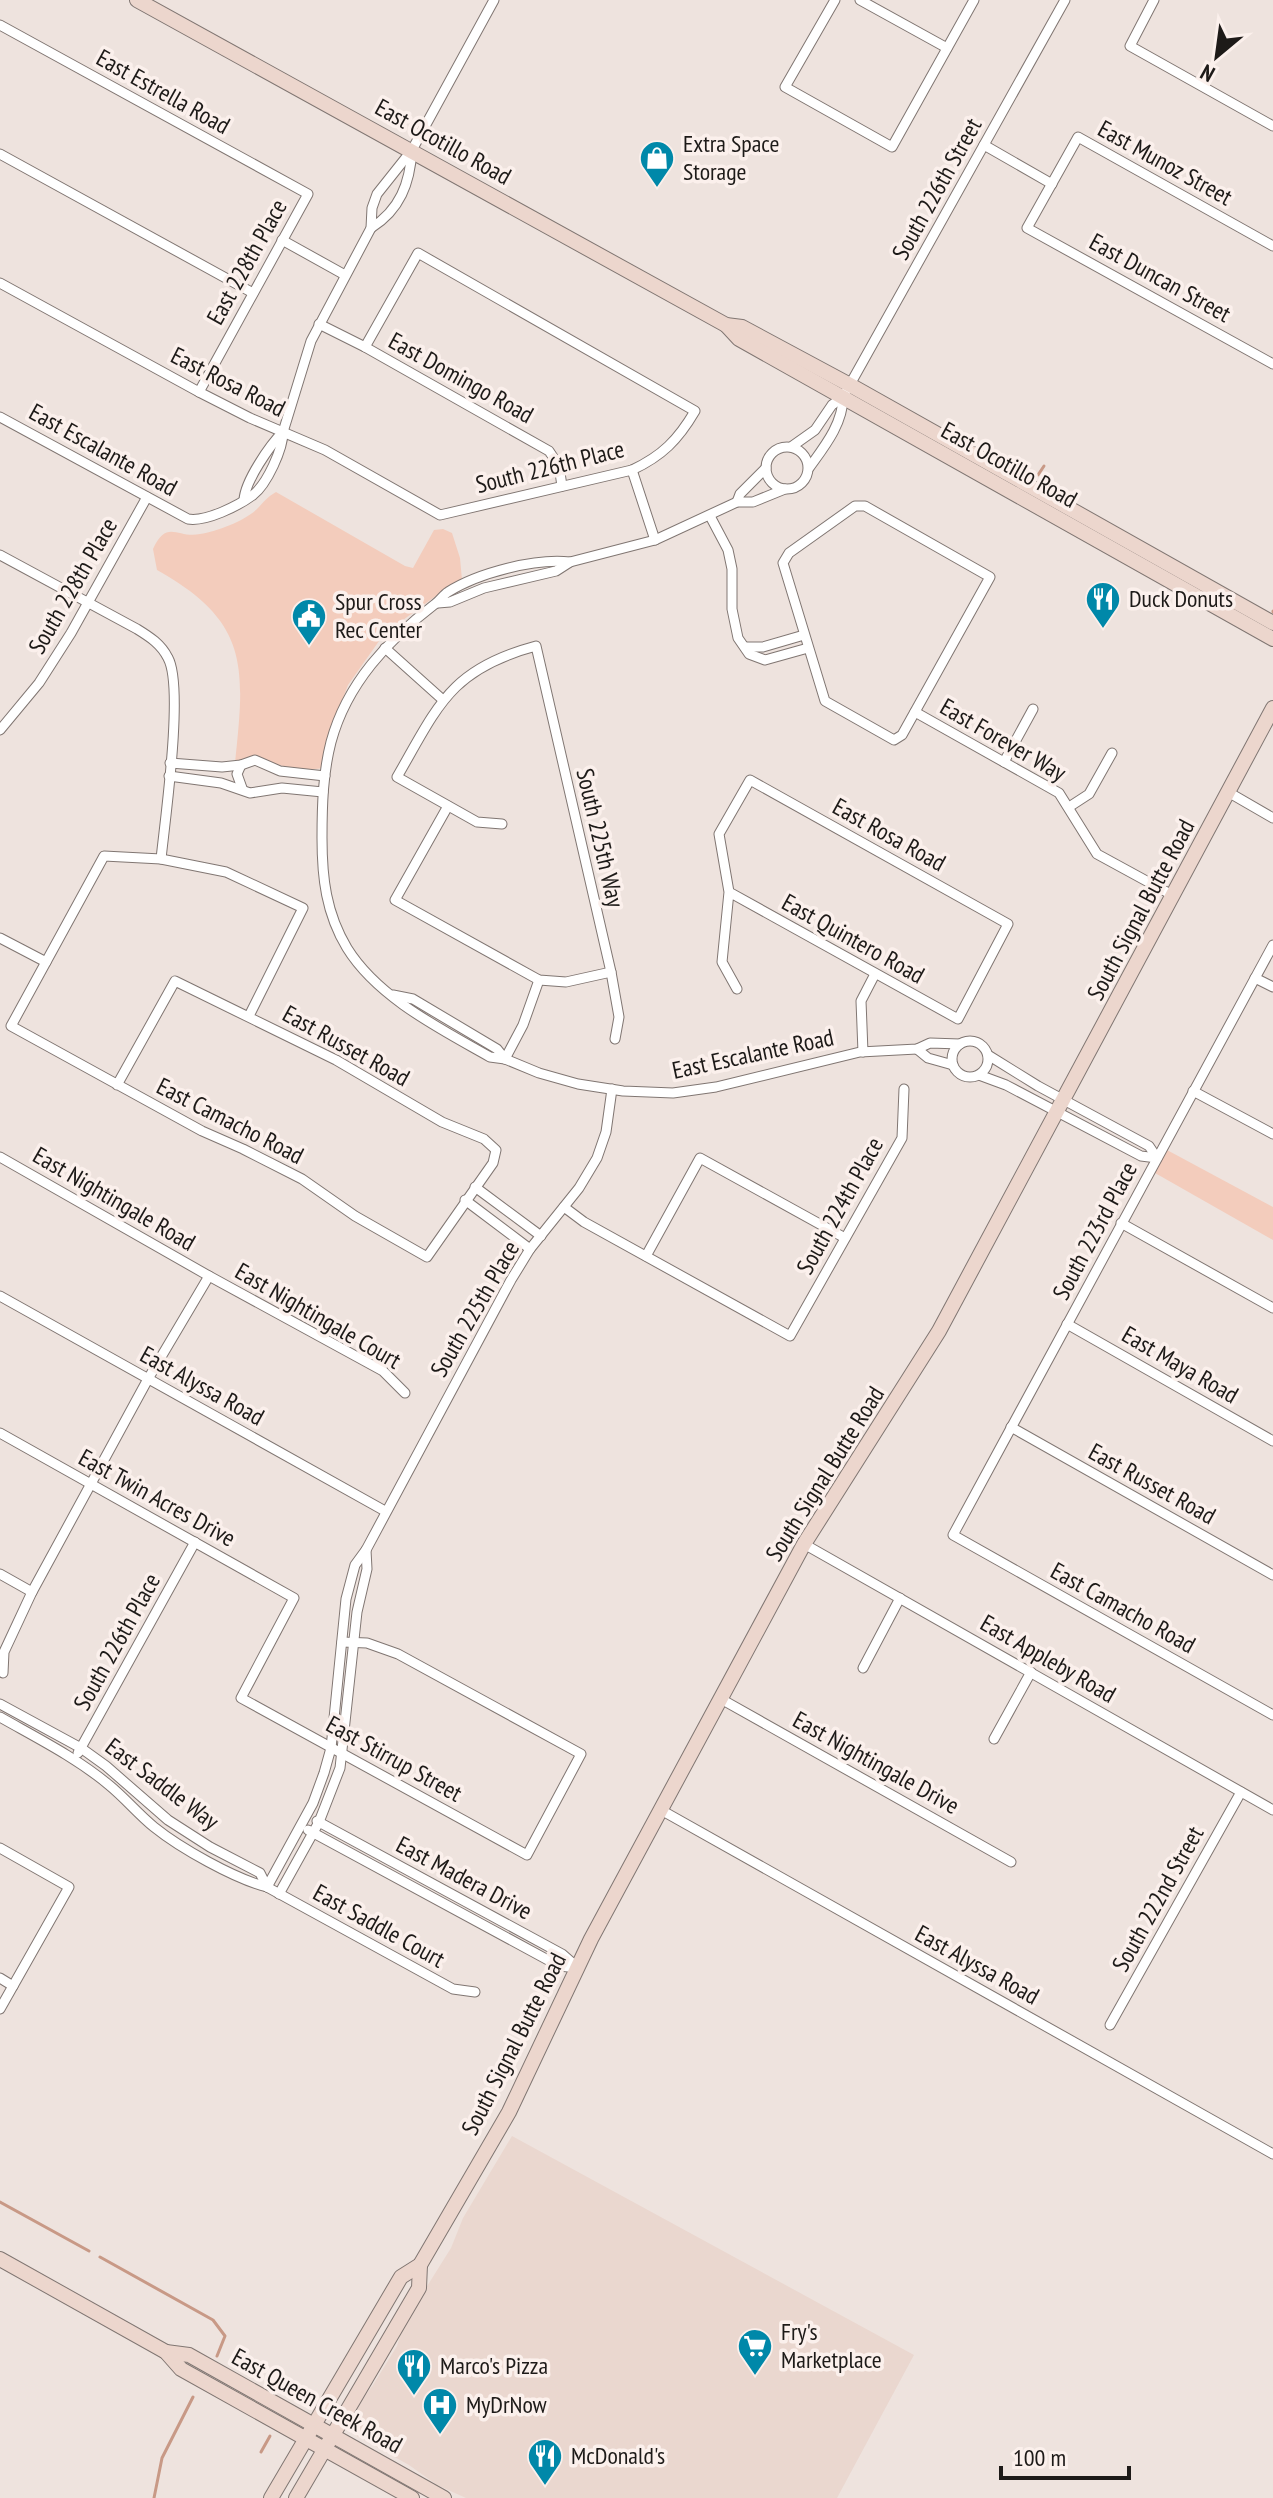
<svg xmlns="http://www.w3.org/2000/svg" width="1273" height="2498" font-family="'PT Sans Narrow',sans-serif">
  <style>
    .built { fill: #ead7cf }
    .green { fill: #f3ccbc }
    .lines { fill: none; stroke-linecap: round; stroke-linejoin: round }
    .stream { stroke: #c89986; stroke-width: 3 }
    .street-casing { stroke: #807672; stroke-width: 11 }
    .secondary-casing { stroke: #807672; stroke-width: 16 }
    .street { stroke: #fff; stroke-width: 9 }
    .secondary { stroke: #ecd6cd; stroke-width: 14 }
    .labels { text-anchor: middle; stroke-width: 7; stroke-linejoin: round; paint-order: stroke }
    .street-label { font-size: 24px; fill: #1d1a18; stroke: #fbf0ec }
    .poi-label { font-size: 24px; fill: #1d1a18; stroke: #fbf0ec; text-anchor: start }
  </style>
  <rect width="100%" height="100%" fill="#eee3de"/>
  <polygon class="built" points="512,2136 914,2355 837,2498 466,2498 437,2485 409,2465 353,2434 347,2428 350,2415 373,2385 397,2346 404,2323 451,2248 463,2218"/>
  <g class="green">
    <path d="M276 492 405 566 413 568 434 530 443 529 452 533 460 558 462 580 433 598 384 634 348 685 331 730 322 768C287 775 270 754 235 763 245 667 250 622 157 570L153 549C167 518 178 539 200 534 218 531 244 521 257 509 264 502 267 497 276 492Z"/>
    <polygon points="1167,1150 1273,1207 1273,1240 1155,1173"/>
  </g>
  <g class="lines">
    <g class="stream">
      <polyline points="1038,475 1044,466"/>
      <polyline points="1273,612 1273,611"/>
      <polyline points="0,2202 89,2251"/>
      <polyline points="100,2257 213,2320 225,2336 217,2356"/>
      <polyline points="261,2452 270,2436"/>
      <polyline points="154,2498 162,2458 193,2397"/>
    </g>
    <g class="street-casing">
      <g id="street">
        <polyline points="835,0 785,87 892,147 974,0"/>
        <polyline points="860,0 947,48"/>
        <polyline points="1154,0 1130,46 1273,126"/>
        <polyline points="0,25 308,194 199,392"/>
        <polyline points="984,145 1052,184"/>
        <polyline points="0,154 253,293"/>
        <path d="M371 228C400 210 410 183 412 150"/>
        <polyline points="282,240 345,275"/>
        <polyline points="1273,246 1078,137 1027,228 1273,364"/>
        <path d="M0 283 199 392 250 418 325 450 440 515 632 470C662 456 678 440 695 411L418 253 365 347"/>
        <polyline points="319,324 365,347 549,451 559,466 562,486"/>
        <path d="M0 417 188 519C206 522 238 506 253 495 267 484 283 449 283 432L311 341 371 228 372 208 377 194 412 150 494 0"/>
        <circle cx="787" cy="468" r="21"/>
        <polyline points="791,447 815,430 832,405 843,397 1065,0"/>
        <path d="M809 468C824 447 843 424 843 397"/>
        <polyline points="632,470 655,540"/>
        <path d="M244 500C245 481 270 445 283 432"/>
        <polyline points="737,502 740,494 766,468"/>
        <polygon points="855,506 865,506 990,577 902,735 894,740 825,701 783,563 789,553"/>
        <polyline points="710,516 728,550 732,569 732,609 738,638 749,654 765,660 808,648"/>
        <path d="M0 555 137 629C150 637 161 644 168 658 184 687 165 820 161 859"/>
        <path d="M570 562C535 558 478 573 448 592 443 595 440 601 435 604 388 640 347 683 331 742 323 773 322 805 322 838 322 878 326 913 347 948 378 998 441 1029 490 1057L505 1059 539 1073 578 1084 623 1091 673 1093 716 1087 860 1052 917 1049 930 1043 960 1044"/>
        <polyline points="438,603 450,602 484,588 556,571 570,562 655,540 737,502 753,502 785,489"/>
        <polyline points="745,647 763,647 804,635"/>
        <polyline points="385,648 443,700"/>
        <polyline points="915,712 1059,793 1097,854 1174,896"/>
        <polyline points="0,730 39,683 71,633 147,497"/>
        <polyline points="1004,762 1033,709"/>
        <polyline points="170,763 222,767 241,765 255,760 280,771 325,776"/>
        <polyline points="241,765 237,774 242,788"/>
        <polyline points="169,776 221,783 250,793 282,788 323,792"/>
        <polyline points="1228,792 1273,818"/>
        <polyline points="448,806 395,900 539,980 566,982 611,972"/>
        <polyline points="1069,807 1089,794 1112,753"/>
        <path d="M502 824 477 822 397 777C438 706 450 669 536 646L611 972 619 1017 615 1039"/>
        <polyline points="729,892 958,1019 1008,924 750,780 719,834 729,892 722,962 737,989"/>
        <polyline points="0,938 46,962"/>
        <polyline points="1273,945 953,1535 1273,1715"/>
        <polyline points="1255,978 1273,987"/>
        <polyline points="393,995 413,999 497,1049 505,1059"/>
        <circle cx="970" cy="1059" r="18"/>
        <polyline points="917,1049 928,1058 953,1065"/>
        <polyline points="863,1052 861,1001 875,974"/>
        <polyline points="988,1055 1038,1086 1149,1146 1157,1158"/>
        <polyline points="505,1059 523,1025 539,980"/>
        <polyline points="979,1075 1006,1085 1141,1156 1157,1158"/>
        <polyline points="117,1085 175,981 336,1060 442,1122 484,1139 496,1150 493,1163 427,1257 355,1216 302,1179 243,1149 202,1131 11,1026 104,856 161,859 226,872 303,908 249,1016"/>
        <polyline points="1193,1091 1273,1134"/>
        <polyline points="0,1157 209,1276 383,1371 405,1393"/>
        <polyline points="475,1187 541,1236"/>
        <polyline points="465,1200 530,1249"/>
        <polyline points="564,1207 584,1222 790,1336 902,1138 904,1089"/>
        <polyline points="1121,1223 1273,1308"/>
        <polyline points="646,1256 700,1158 845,1238"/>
        <polyline points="0,1296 385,1511"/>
        <polyline points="1067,1324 1273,1441"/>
        <polyline points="1011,1427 1273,1575"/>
        <polyline points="0,1433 294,1598 241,1698 527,1855 581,1754 398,1654 367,1643 342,1642"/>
        <polyline points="804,1544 1273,1810"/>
        <polyline points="0,1574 32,1592"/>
        <polyline points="863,1668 900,1598"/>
        <polyline points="3,1673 4,1652 32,1592 148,1379 209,1276"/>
        <polyline points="721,1699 1011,1862"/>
        <polyline points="0,1704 81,1748 106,1766 168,1820 210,1847 260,1873 267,1887"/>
        <path d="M0 1717C37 1738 77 1758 109 1785 125 1798 138 1814 154 1827 180 1848 235 1879 267 1887L453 1989 475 1992"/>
        <polyline points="994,1739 1031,1672"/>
        <polyline points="78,1753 195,1542"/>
        <polyline points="661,1810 1273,2154"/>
        <polyline points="317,1821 562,1954 578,1968"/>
        <polyline points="308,1830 559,1966 578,1968"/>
        <polyline points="0,1848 69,1887 0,2009"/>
        <polyline points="267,1887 313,1803 324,1773 331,1748 346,1599 355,1565 366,1550 511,1280 530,1249 579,1188 597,1158 606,1132 612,1089"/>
        <polyline points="279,1894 319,1822 340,1768 357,1612 367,1569 366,1550"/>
        <polyline points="0,1978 13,1986"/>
        <polyline points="1110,2025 1241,1792"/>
      </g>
    </g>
    <g class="secondary-casing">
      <g id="secondary">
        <polyline points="137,0 726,325 742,327 850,385 1273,623"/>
        <polyline points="726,325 739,339 1273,639"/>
        <polyline points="0,2259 166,2352 181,2369 412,2498"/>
        <polyline points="166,2352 189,2355 444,2498"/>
        <polyline points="271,2498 401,2277 420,2265 509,2112 591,1939 804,1544 939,1331 1273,708"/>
        <polyline points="296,2498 419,2288 420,2265"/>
      </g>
    </g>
    <use href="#street" class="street"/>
    <use href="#secondary" class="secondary"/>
  </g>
  <defs>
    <g id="shop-pin" transform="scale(1.8)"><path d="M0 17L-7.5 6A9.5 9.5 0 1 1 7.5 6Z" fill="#0088a9" stroke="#fbf0ec"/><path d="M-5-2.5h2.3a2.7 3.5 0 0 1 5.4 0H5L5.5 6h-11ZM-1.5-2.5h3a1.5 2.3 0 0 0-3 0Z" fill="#fff"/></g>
    <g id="restaurant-pin" transform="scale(1.8)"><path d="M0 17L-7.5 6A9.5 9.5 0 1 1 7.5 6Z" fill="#0088a9" stroke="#fbf0ec"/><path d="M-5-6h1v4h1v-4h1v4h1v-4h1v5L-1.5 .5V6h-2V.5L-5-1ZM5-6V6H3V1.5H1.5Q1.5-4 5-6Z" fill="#fff"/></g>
    <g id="civic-pin" transform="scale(1.8)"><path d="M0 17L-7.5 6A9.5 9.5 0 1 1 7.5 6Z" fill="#0088a9" stroke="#fbf0ec"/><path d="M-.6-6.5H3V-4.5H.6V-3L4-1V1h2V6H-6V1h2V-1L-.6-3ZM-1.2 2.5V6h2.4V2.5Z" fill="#fff"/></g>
    <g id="supermarket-pin" transform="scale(1.8)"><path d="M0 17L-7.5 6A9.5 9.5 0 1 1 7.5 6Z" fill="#0088a9" stroke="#fbf0ec"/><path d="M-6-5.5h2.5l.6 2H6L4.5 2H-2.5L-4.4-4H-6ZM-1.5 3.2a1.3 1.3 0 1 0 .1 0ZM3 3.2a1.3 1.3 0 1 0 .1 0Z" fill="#fff"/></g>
    <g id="hospital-pin" transform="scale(1.8)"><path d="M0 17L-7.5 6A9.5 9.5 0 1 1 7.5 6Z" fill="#0088a9" stroke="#fbf0ec"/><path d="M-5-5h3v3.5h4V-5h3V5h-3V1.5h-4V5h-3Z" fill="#fff"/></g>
  </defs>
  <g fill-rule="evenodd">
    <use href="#shop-pin" x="657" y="158"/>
    <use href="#restaurant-pin" x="1103" y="599"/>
    <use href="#civic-pin" x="309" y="616"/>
    <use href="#supermarket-pin" x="755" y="2346"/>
    <use href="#restaurant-pin" x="414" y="2366"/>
    <use href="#hospital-pin" x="440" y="2405"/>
    <use href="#restaurant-pin" x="545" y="2456"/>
  </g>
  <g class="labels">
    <g class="street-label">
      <text transform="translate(163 92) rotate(29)" y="8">East Estrella Road</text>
      <text transform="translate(443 142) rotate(29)" y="8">East Ocotillo Road</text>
      <text transform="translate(1165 163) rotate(29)" y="8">East Munoz Street</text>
      <text transform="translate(937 189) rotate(-61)" y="8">South 226th Street</text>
      <text transform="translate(247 262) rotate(-61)" y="8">East 228th Place</text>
      <text transform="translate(1160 278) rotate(29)" y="8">East Duncan Street</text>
      <text transform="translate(461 378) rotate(29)" y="8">East Domingo Road</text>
      <text transform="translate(228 382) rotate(27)" y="8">East Rosa Road</text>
      <text transform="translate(103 450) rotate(29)" y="8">East Escalante Road</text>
      <text transform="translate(1009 465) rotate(29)" y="8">East Ocotillo Road</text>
      <text transform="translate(550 467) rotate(-14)" y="8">South 226th Place</text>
      <text transform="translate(73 586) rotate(-60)" y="8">South 228th Place</text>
      <text transform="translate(1003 740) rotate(30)" y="8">East Forever Way</text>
      <text transform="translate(889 835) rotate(29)" y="8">East Rosa Road</text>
      <text transform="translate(600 838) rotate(77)" y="8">South 225th Way</text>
      <text transform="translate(1141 910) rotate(-62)" y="8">South Signal Butte Road</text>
      <text transform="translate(853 939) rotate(29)" y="8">East Quintero Road</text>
      <text transform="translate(346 1046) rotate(29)" y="8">East Russet Road</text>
      <text transform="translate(753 1054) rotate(-12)" y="8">East Escalante Road</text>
      <text transform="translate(230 1121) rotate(27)" y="8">East Camacho Road</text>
      <text transform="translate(114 1199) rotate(30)" y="8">East Nightingale Road</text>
      <text transform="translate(840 1206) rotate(-61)" y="8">South 224th Place</text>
      <text transform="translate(1095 1231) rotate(-62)" y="8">South 223rd Place</text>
      <text transform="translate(475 1309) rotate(-60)" y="8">South 225th Place</text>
      <text transform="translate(318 1316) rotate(30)" y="8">East Nightingale Court</text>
      <text transform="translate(1180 1365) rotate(30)" y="8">East Maya Road</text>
      <text transform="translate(202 1386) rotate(29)" y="8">East Alyssa Road</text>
      <text transform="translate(825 1474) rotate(-58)" y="8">South Signal Butte Road</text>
      <text transform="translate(1152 1484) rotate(29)" y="8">East Russet Road</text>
      <text transform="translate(157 1498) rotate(29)" y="8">East Twin Acres Drive</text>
      <text transform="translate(1123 1608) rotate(29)" y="8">East Camacho Road</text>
      <text transform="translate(117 1642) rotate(-61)" y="8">South 226th Place</text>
      <text transform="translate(1048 1659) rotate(30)" y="8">East Appleby Road</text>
      <text transform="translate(394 1759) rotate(29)" y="8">East Stirrup Street</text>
      <text transform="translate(876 1763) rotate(29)" y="8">East Nightingale Drive</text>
      <text transform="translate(162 1784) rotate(37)" y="8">East Saddle Way</text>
      <text transform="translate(464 1878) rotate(28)" y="8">East Madera Drive</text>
      <text transform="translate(1158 1899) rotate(-61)" y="8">South 222nd Street</text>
      <text transform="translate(379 1926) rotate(29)" y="8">East Saddle Court</text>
      <text transform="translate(977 1965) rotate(29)" y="8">East Alyssa Road</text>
      <text transform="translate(514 2044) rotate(-63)" y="8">South Signal Butte Road</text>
      <text transform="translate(317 2401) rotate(29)" y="8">East Queen Creek Road</text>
    </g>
    <g class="poi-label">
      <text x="683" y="152">Extra Space<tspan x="683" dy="28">Storage</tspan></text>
      <text x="1129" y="607">Duck Donuts</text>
      <text x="335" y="610">Spur Cross<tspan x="335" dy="28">Rec Center</tspan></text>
      <text x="781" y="2340">Fry's<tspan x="781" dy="28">Marketplace</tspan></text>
      <text x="440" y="2374">Marco's Pizza</text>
      <text x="466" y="2413">MyDrNow</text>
      <text x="571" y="2464">McDonald's</text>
    </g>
  </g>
  <g transform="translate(1217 56) rotate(209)" stroke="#fbf0ec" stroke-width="6" paint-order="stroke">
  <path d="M0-6L14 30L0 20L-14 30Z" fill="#1d1a18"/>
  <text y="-12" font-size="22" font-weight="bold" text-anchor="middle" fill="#1d1a18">N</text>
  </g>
  <path d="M1001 2466v12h128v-12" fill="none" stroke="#1d1a18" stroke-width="4"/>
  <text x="1013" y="2466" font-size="24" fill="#1d1a18" stroke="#fbf0ec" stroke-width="6" paint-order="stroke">100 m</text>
</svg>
